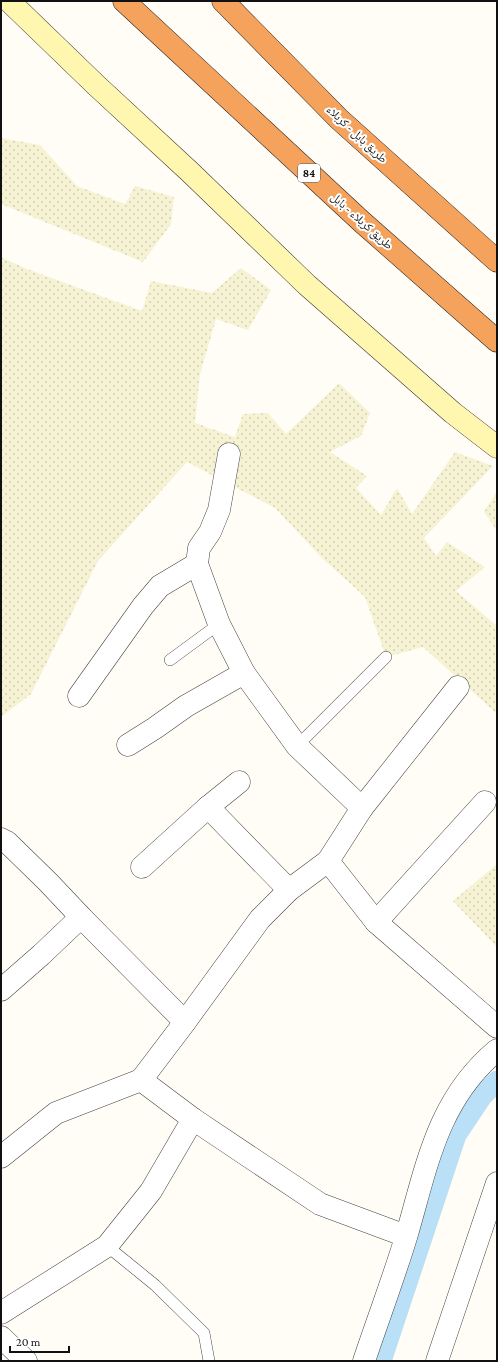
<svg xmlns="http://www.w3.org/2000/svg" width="498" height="1362" font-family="'Crimson Pro','Noto Naskh Arabic',serif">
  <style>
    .farmland { fill: url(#farmland-dots) }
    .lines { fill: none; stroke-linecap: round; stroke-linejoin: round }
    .canal { stroke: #b9e0f7; stroke-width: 21 }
    .lane-casing { stroke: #444; stroke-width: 12 }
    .street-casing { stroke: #444; stroke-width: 23 }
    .secondary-casing { stroke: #333; stroke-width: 23 }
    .highway-casing { stroke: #222; stroke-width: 23 }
    .lane { stroke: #fff; stroke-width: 11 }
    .street { stroke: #fff; stroke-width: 22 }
    .secondary { stroke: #fff6b0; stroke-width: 22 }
    .highway { stroke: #f5a25d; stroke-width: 22 }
    .labels { text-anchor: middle; stroke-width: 4; stroke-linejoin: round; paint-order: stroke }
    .shield { fill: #fff; stroke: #585858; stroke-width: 1 }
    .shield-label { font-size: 11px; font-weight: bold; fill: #111 }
    .street-label { font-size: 12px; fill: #111; stroke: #fff }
  </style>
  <defs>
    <pattern id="farmland-dots" width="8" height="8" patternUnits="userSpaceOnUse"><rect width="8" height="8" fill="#f6f3d4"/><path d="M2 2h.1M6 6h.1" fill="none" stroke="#d2cfb5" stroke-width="1.8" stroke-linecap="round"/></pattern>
  </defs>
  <rect width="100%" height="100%" fill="#fffdf5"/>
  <g class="farmland">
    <polygon points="1,138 40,145 77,186 125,204 135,186 174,197 171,224 143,262 1,204"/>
    <polygon points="1,257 27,269 142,311 151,281 212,293 241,268 271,290 248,330 216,319 200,374 195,423 235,437 243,414 268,413 286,434 339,383 370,413 361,436 330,452 367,476 356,488 381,515 397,488 412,514 455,452 493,466 424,538 436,556 447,542 485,567 456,591 497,626 497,714 423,647 386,657 365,597 322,558 275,508 187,462 98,561 31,694 1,717"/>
    <polygon points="497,491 497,531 484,512"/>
    <polygon points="497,864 497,947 453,901"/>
  </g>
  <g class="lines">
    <polyline class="canal" points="381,1361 456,1135 482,1096 497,1081"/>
    <g class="lane-casing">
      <g id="lane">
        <polyline points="170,660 219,624"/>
        <polyline points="297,746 386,657"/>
        <polyline points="107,1246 155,1285 204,1333 209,1361"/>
      </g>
    </g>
    <g class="street-casing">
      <g id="street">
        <polyline points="229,454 219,510 210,532 199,548 197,564 219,624 244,673 297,746 362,808 328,861 376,922 497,1027"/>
        <polyline points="79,696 143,606 160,586 197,564"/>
        <polyline points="128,745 155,728 186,706 244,673"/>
        <polyline points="208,807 289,890"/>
        <polyline points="362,808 458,687"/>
        <polyline points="1,839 7,842 48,882 81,917 185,1022"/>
        <polyline points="142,867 208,807 239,782"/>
        <polyline points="376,922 485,802"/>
        <polyline points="1,990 41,955 81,917"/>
        <polyline points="141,1080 185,1022 260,919 289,890 328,861"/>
        <polyline points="1,1157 56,1113 141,1080 193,1119 320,1204 406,1236"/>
        <polyline points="1,1313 107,1246 151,1191 193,1119"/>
        <polyline points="1,1337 26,1361"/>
        <path d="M364 1361C378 1319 394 1277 407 1234 427 1165 438 1099 497 1050"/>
        <polyline points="437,1361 497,1183"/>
      </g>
    </g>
    <g class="secondary-casing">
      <polyline id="secondary" points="9,1 97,86 190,172 307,285 453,413 497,447"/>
    </g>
    <g class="highway-casing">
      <g id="highway">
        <polyline points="124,1 362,222 497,341"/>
        <polyline points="223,1 339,119 497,261"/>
      </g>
    </g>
    <use href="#lane" class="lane"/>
    <use href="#street" class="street"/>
    <use href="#secondary" class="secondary"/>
    <use href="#highway" class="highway"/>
  </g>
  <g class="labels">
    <rect class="shield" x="298" y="164" width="22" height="18" rx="3"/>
    <g class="shield-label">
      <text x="309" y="177">84</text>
    </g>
    <g class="street-label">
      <text transform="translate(357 134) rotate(43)" y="4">طريق بابل - كربلاء</text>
      <text transform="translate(362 221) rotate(42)" y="4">طريق كربلاء - بابل</text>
    </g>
  </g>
  <rect width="498" height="1362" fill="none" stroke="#111111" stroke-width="4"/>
  <path d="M10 1346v6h59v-6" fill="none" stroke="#111111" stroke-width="2"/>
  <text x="16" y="1346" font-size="12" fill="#111111" stroke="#ffffff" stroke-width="3" paint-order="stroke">20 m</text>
</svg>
